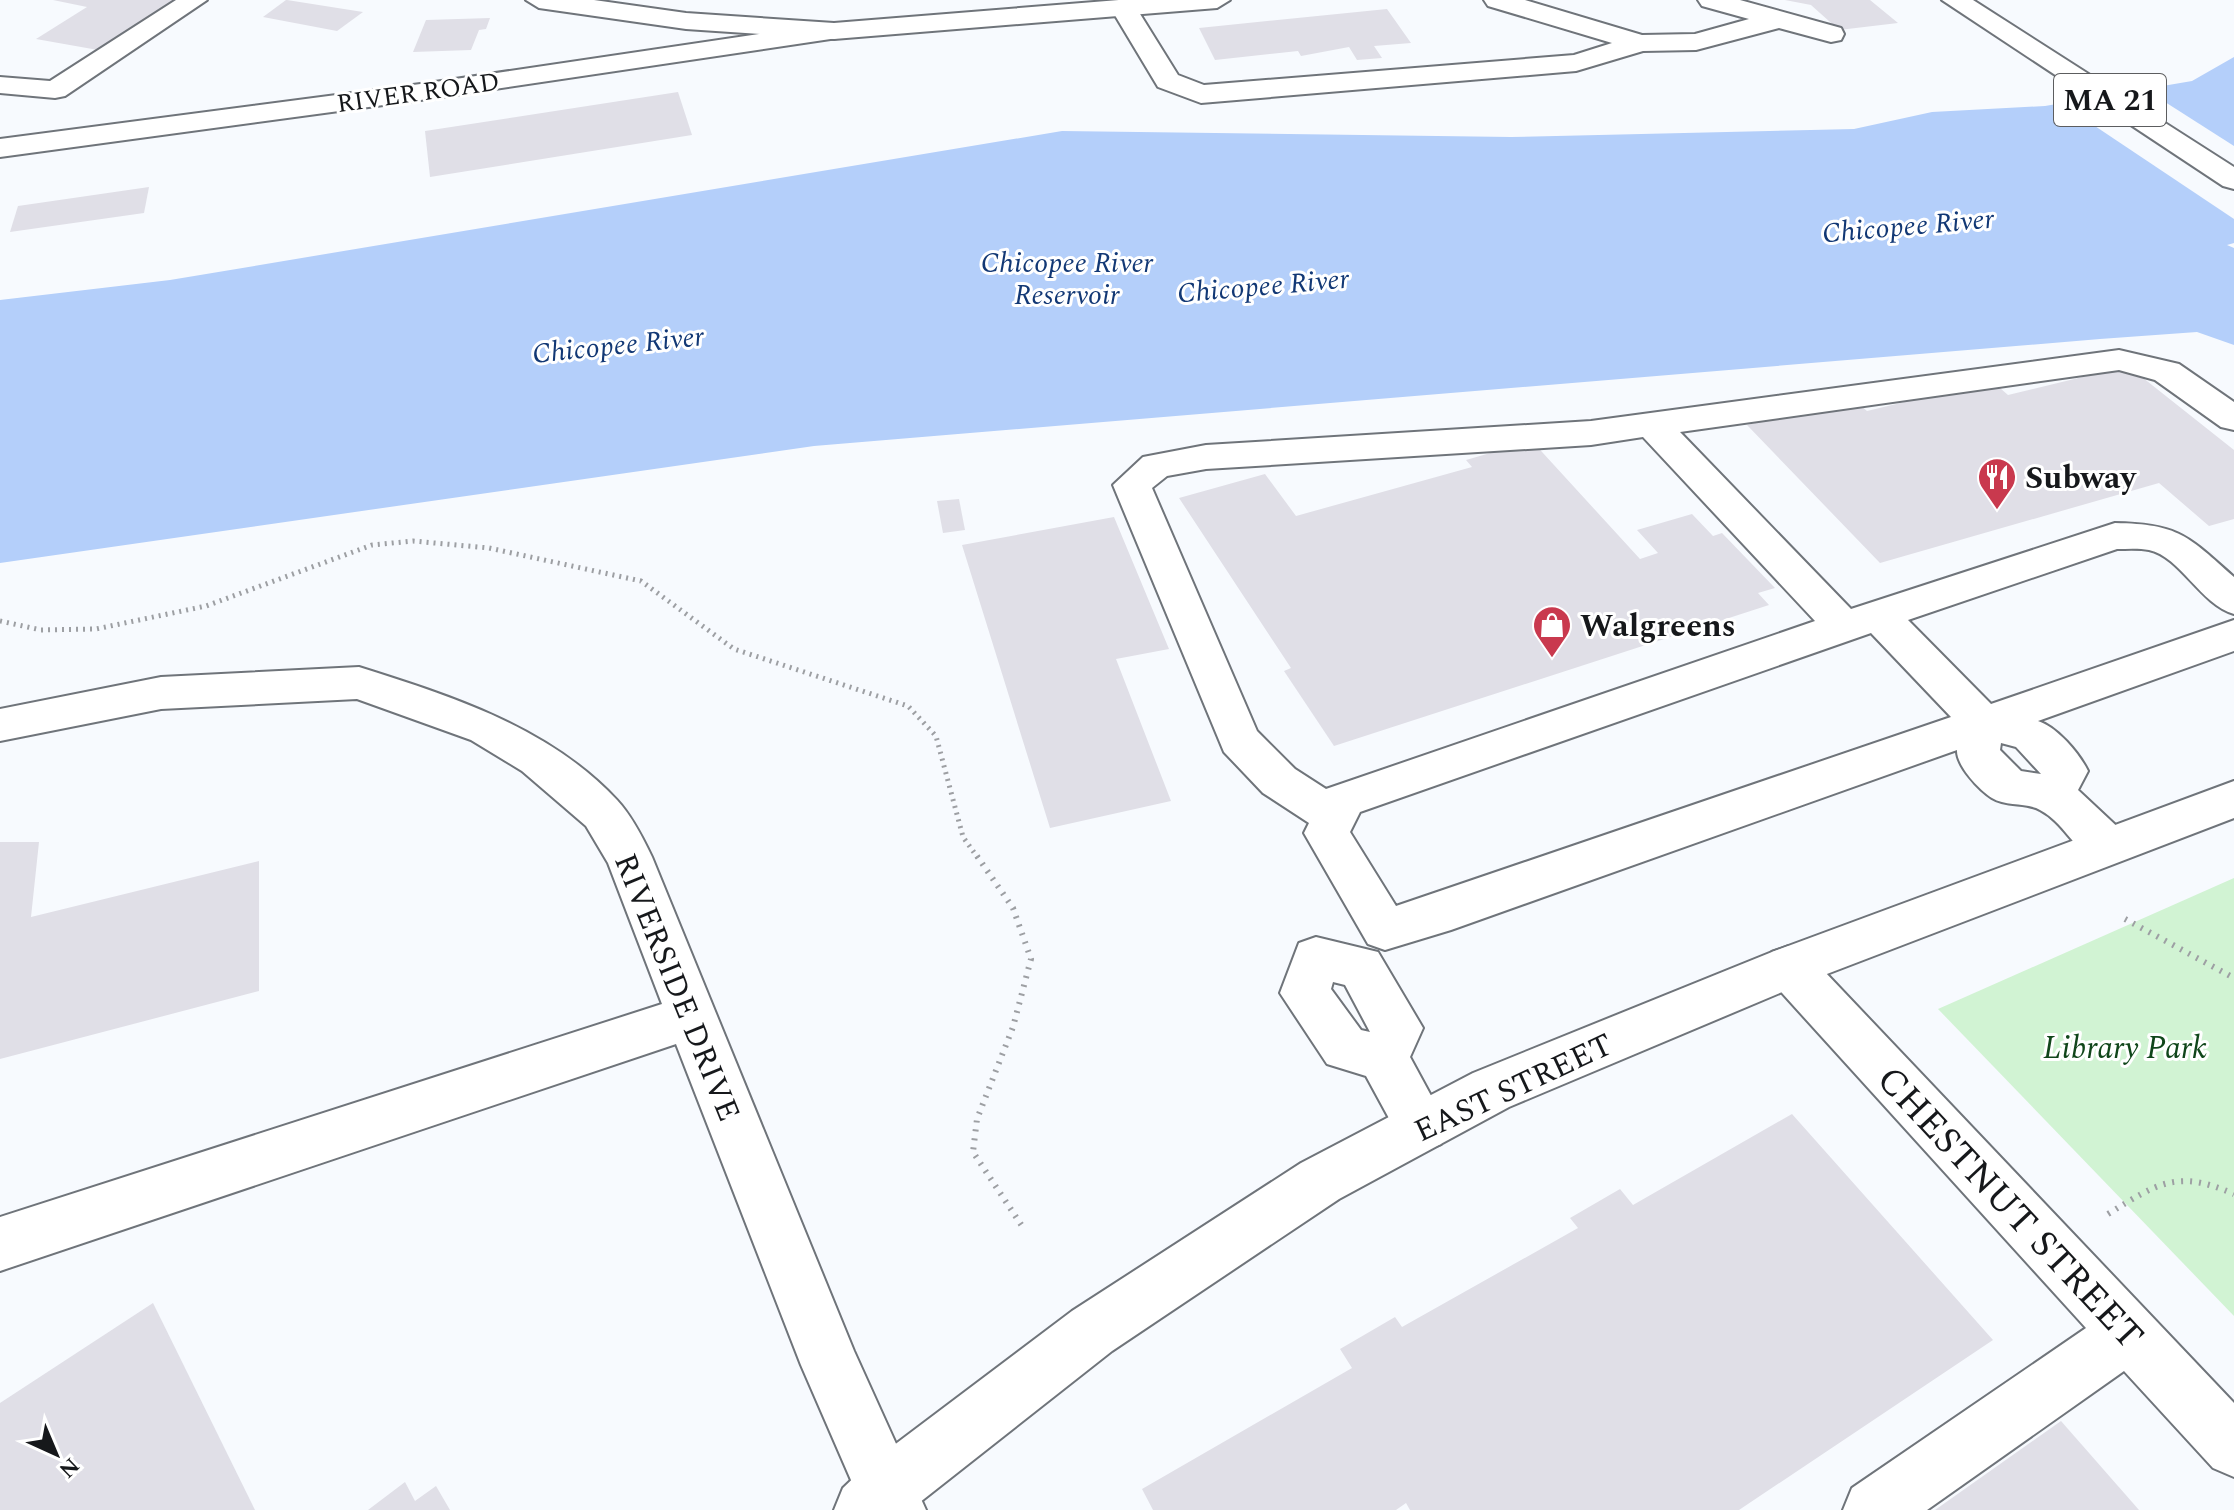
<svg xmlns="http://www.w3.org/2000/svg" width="2234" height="1510" font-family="Spectral,serif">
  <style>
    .green { fill: #d1f3d3 }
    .water { fill: #b4cffa }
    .pier { fill: #f7fafe }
    .building { fill: #e0dfe7 }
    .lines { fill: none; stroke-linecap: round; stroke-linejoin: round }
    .minor-casing { stroke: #6f747a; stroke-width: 4 }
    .major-casing { stroke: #6f747a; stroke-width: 4 }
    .path-far1 { stroke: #9d9fa3; stroke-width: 5; stroke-dasharray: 2 5; stroke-linecap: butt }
    .path { stroke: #9d9fa3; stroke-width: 6; stroke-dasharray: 2 7; stroke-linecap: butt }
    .minor { fill: #fff; fill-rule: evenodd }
    .major { fill: #fff; fill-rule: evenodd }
    .labels { text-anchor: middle; stroke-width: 6; stroke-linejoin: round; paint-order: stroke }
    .far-street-label { font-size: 26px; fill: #16181b; stroke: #fff }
    .far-water-label { font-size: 28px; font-style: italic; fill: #123875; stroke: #fff }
    .shield { fill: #fff; stroke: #5c5d5f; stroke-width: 2 }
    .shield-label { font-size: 30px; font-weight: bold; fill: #16181b }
    .poi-label { font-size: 32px; font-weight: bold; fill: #16181b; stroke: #fff; text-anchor: start }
    .street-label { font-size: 32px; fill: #16181b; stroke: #fff }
    .park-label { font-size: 32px; font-style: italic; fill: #10461a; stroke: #fff }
    .near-street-label { font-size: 38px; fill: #16181b; stroke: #fff }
  </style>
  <rect width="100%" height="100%" fill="#f7fafe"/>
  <polygon class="green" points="2234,878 2234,1316 1938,1009"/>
  <polygon class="water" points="2234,57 2234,243 2227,245 2234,248 2234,345 2197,332 2100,339 814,446 0,563 0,300 170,280 1062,131 1511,137 1854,129 1932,112 2045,106 2192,81"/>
  <polygon class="pier" points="2140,86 2234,146 2234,219 2056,100"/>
  <g class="building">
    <polygon points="53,0 175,0 98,50 36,39 87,7"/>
    <polygon points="286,0 287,0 363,12 337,31 263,17"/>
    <polygon points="1785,0 1870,0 1898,23 1839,30 1811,5"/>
    <polygon points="1387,9 1411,43 1374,46 1382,58 1357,60 1349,47 1301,56 1298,51 1215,60 1199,28"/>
    <polygon points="490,18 486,29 479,30 471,50 413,52 426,20"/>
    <polygon points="678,92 692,135 430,177 425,131"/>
    <polygon points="149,187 144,213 10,232 18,206"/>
    <polygon points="2128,366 2234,450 2234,519 2209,526 2159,483 1880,563 1747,425 1822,407 1828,413 1860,405 1867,411 1992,381 2008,395"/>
    <polygon points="1532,441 1640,559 1658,553 1637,530 1692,514 1713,536 1722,533 1775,588 1758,593 1769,605 1334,746 1284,671 1291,668 1179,498 1265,474 1296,516 1472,467 1466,460"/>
    <polygon points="959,499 965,530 943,533 937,501"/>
    <polygon points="1114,517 1169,649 1116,659 1171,801 1050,828 962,545"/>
    <polygon points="0,842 39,842 31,917 259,861 259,991 0,1059"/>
    <polygon points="1792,1114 1993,1340 1739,1510 1410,1510 1406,1503 1396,1510 1153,1510 1142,1489 1352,1368 1340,1349 1395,1317 1402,1327 1578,1228 1570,1218 1620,1189 1633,1205"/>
    <polygon points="153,1303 255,1510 0,1510 0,1403"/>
    <polygon points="2061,1421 2139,1510 1935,1510"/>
    <polygon points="405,1482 415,1501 436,1486 450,1510 368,1510"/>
  </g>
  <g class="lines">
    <g class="minor-casing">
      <g id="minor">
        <polygon points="176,0 207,0 65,96 55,98 0,93 0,77 50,81"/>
        <polygon points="1119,0 1132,1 1178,75 1204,85 1574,55 1612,43 1488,6 1484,0 1525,0 1642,35 1695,34 1749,19 1702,6 1698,0 1740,0 1841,28 1844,34 1841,40 1831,42 1779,28 1696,50 1643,51 1576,71 1201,103 1158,87 1110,7"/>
        <polygon points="834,23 844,25 847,31 844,37 428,99 0,157 0,139 428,83"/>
        <path d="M2119 350 2179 364 2234 402V430L2221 427 2155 380 2119 370 1680 432 1851 609 2115 523C2179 524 2188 536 2234 577V614C2200 604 2181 557 2149 550 2139 548 2127 549 2117 549L1908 620 1991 704 2234 620V651L2038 721C2057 727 2079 753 2088 771L2078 790 2124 833 2131 846 2124 859C2080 874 2073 827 2040 810 2027 802 2006 807 1992 798 1979 790 1956 765 1957 750L1451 930 1385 950 1368 944 1304 833 1309 823 1263 793 1224 752 1113 485 1143 457 1206 445 1591 421ZM1643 437 1815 621 1326 789 1295 769 1257 731 1152 488 1167 476 1206 469 1591 445ZM1871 633 1951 717 1396 906 1350 832 1360 812ZM2001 743 2016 747 2041 774 2021 771 2000 750Z"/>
        <path d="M359 667C451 696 549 727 617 800 631 815 643 838 652 857L854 1351 926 1510H864L801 1365 676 1044 0 1271V1217L662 1004 608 863 586 826 522 771 471 740 357 699 161 709 0 741V709L161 677Z"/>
        <path d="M1316 937 1378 952 1423 1028 1410 1057 1448 1127 1441 1144 1422 1151 1403 1144 1366 1076 1327 1064 1280 993 1299 943ZM1333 982 1345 985 1370 1032 1361 1030 1331 989Z"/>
        <polygon points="1789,946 1806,952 2234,1403 2234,1477 2213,1468 2124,1371 1927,1510 1843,1510 1852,1488 2086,1328 1772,982 1764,967 1772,952"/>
      </g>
    </g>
    <g class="major-casing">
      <g id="major">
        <polygon points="526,0 594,0 686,13 834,23 1119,0 1230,0 1217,8 834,39 686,29 539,8"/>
        <polygon points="1942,0 1973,0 2234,167 2234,189 2223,186"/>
        <polygon points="2234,781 2234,818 1806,982 1509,1107 1339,1199 1112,1351 910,1510 834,1510 843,1488 865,1467 1072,1311 1301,1163 1473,1073 1772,952"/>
      </g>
    </g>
    <polyline class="path-far1" points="0,621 41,630 96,629 206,606 372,545 413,541 489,548 641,581 734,649 908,706 936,736 963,837 978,858"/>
    <g class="path">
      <polyline points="977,856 1013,908 1031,959 1013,1027 977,1119 973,1152 1024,1229"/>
      <polyline points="2125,919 2234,978"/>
      <path d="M2108 1214C2158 1183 2177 1169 2234 1194"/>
    </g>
    <use href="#minor" class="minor"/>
    <use href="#major" class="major"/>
  </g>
  <defs>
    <g id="restaurant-pin" transform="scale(2)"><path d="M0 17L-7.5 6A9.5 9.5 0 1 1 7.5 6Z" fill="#c9394e" stroke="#fff"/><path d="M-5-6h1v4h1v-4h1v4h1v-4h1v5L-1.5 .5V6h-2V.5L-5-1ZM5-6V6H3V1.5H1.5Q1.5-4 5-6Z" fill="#fff"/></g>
    <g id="shop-pin" transform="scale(2)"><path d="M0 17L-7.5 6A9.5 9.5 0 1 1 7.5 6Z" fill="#c9394e" stroke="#fff"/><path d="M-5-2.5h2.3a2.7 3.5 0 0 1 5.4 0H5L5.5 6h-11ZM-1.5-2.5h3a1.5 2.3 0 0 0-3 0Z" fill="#fff"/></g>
  </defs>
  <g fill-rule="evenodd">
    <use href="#restaurant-pin" x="1997" y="477"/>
    <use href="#shop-pin" x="1552" y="625"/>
  </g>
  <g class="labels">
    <g class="far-street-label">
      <text transform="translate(418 92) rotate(-8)" y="9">RIVER ROAD</text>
    </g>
    <g class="far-water-label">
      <text transform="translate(1908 225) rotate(-5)" y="10">Chicopee River</text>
      <text x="1067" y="272">Chicopee River<tspan x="1067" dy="32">Reservoir</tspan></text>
      <text transform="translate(1263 285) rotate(-5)" y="10">Chicopee River</text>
      <text transform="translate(618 344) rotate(-6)" y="10">Chicopee River</text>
    </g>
    <rect class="shield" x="2054" y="74" width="112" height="52" rx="6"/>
    <g class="shield-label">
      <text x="2110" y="110">MA 21</text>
    </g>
    <g class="poi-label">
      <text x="2025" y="488">Subway</text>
      <text x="1580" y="636">Walgreens</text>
    </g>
    <g class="street-label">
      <text transform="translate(678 987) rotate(68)" y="11">RIVERSIDE DRIVE</text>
      <text transform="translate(1513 1087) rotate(-25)" y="11">EAST STREET</text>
    </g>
    <g class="park-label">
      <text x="2125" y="1058">Library Park</text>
    </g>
    <g class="near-street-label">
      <text transform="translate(2011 1207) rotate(47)" y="13">CHESTNUT STREET</text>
    </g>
  </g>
  <g transform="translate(56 1454) rotate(136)" stroke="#ffffff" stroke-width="6" paint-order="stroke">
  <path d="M0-6L14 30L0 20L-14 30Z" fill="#16181b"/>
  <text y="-12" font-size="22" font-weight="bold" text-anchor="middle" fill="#16181b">N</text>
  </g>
</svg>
